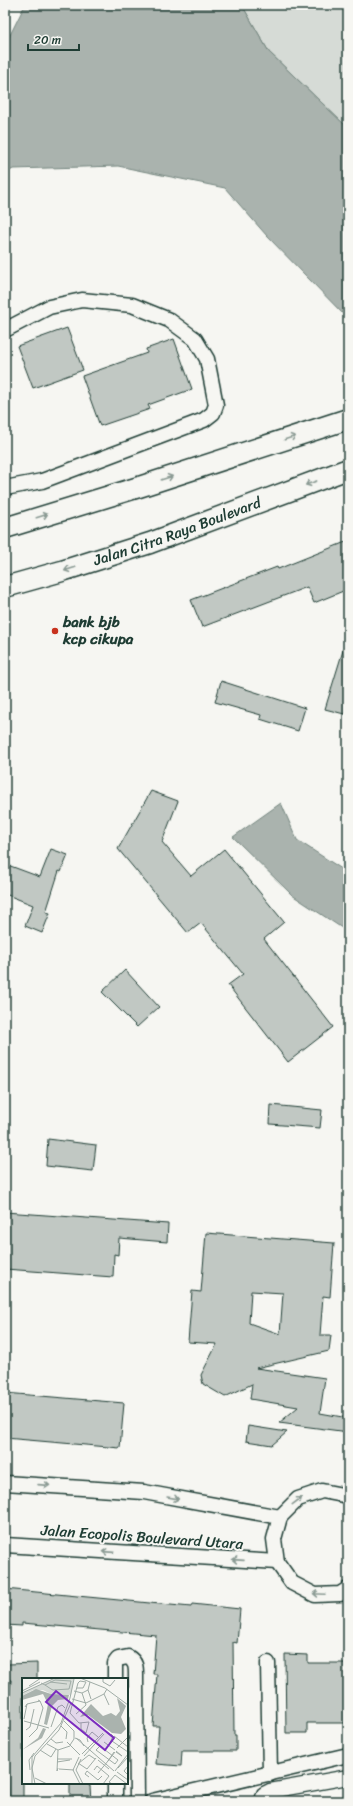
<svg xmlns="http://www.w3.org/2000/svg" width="353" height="1806" font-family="Sriracha,sans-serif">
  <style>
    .green { fill: #d6dbd6; stroke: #7a8c85 }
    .water { fill: #aab3ae; stroke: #72847d }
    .building { fill: #c1c8c3; stroke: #1f3d34; fill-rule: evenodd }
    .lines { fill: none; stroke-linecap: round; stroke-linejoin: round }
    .street-casing { stroke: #1f3d34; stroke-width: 17 }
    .secondary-casing { stroke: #1f3d34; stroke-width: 23 }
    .street { stroke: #f6f6f2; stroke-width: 14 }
    .secondary { stroke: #f6f6f2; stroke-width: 20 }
    .oneway { stroke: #8a9a93 }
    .poi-dot { fill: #c8321e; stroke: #f6f6f2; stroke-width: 1.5 }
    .labels { text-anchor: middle; stroke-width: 4; stroke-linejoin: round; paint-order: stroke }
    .street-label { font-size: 15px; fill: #1f3d34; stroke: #f6f6f2 }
    .poi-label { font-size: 15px; font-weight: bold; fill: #1f3d34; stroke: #f6f6f2; text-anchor: start }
    .inset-road { fill: none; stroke: #a0aca6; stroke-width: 1 }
    .view { fill: #7b2cbf; fill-opacity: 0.15; stroke: #7b2cbf; stroke-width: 2 }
    .inset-edge { fill: none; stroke: #1f3d34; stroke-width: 2 }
  </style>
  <rect width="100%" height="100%" fill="#f6f6f2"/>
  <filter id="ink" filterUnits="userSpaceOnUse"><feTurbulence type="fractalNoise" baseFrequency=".025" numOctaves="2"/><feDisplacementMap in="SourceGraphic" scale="8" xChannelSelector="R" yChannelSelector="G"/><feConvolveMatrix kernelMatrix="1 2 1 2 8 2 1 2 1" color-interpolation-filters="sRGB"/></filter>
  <g filter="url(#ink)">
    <polygon class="green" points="242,5 348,5 348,128 269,52"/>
    <g class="water">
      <polygon points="25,5 242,5 269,52 348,128 348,319 267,236 225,188 118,166 13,169 5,174 5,45"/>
      <polygon points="281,803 297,840 348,873 348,932 292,895 233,837"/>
    </g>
    <g class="building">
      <polygon points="67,328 83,370 33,388 17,346"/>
      <polygon points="174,339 192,389 148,405 150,409 100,426 82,376 147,353 146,349"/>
      <polygon points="348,541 348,589 314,603 307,587 202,627 191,600 277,567 278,569"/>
      <polygon points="345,644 348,644 348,715 325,709"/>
      <polygon points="221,681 305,708 298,731 260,719 261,715 215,702"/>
      <polygon points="151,791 178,801 162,842 191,876 224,849 284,922 264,939 333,1027 288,1062 228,985 243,974 201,923 188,933 118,849"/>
      <polygon points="51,849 68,855 61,872 59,871 46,912 50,913 42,933 25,926 33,905 5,894 5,864 40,877"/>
      <polygon points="125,970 159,1007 137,1027 102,992"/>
      <polygon points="271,1105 322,1110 320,1128 270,1124"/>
      <polygon points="48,1139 96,1145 93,1171 46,1166"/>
      <polygon points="5,1212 168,1224 167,1242 119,1238 118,1255 114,1254 113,1277 5,1269"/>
      <path d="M206 1233 334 1243 330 1297 323 1296 320 1335H331L329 1351 256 1368 325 1378 320 1413 348 1418V1432L279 1423 298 1407 250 1399 252 1384 225 1397 203 1384 201 1375 217 1344 188 1342 192 1291 201 1292ZM251 1291 283 1293 280 1334 249 1323Z"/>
      <polygon points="5,1393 124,1403 120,1448 5,1438"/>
      <polygon points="248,1426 287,1432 272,1445 246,1441"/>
      <polygon points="5,1589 191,1607 192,1604 240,1609 237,1643 233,1642 234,1735 236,1735 236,1751 182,1751 181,1766 156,1764 159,1726 153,1726 157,1674 153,1674 156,1635 22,1623 22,1626 5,1625"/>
      <polygon points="285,1654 308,1655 308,1663 348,1663 348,1723 307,1723 307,1733 286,1733"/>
      <polygon points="37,1663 37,1679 23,1679 23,1801 9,1801 7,1734 11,1680 9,1680 8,1664"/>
      <polygon points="70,1783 88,1783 89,1786 90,1786 91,1801 70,1801"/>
    </g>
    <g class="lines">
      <g class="street-casing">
        <g id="street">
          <polyline points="5,330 49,307 82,300 132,305 169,320 195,339 207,359 216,405 213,413 204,420 42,481 5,488"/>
          <polyline points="5,1483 144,1492 280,1517"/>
          <polyline points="348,1496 322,1491 298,1499 280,1517 274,1539 277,1562 292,1583 315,1595 340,1594 348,1589"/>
          <polyline points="5,1545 277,1562"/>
          <polyline points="268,1663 270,1774"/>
          <path d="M115 1679V1663L118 1659 128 1657C137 1662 136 1669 136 1679L137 1801"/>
          <polyline points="115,1783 115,1801"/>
          <polyline points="152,1801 348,1755"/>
          <polyline points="262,1801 264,1794 270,1791 348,1777"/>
        </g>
      </g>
      <g class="secondary-casing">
        <g id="secondary">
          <polyline points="5,528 139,487 348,419"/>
          <path id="s1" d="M5 587 62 571 150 543 348 469"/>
        </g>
      </g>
      <use href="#street" class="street"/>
      <use href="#secondary" class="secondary"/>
    </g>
    <defs><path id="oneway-shaft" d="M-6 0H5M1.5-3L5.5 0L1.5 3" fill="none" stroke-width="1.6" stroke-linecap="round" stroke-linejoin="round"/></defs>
    <g class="oneway">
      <use href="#oneway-shaft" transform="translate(290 438) rotate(-18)"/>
      <use href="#oneway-shaft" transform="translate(167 478) rotate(-18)"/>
      <use href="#oneway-shaft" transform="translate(311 483) rotate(160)"/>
      <use href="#oneway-shaft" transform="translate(42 516) rotate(-17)"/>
      <use href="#oneway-shaft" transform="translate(70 569) rotate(162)"/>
      <use href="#oneway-shaft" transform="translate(44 1485) rotate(4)"/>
      <use href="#oneway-shaft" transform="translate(173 1498) rotate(10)"/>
      <use href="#oneway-shaft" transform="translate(297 1501) rotate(-37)"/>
      <use href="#oneway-shaft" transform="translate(108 1552) rotate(-176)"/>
      <use href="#oneway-shaft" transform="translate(238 1560) rotate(-176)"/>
      <use href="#oneway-shaft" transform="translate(319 1594) rotate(-177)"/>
    </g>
  </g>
  <circle class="poi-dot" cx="55" cy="631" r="4"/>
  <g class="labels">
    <g class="street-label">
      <text dy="5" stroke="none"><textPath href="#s1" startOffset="181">Jalan Citra Raya Boulevard</textPath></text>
      <text transform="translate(142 1537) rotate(4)" y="5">Jalan Ecopolis Boulevard Utara</text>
    </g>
    <g class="poi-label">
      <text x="63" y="627">bank bjb<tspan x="63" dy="17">kcp cikupa</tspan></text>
    </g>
  </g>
  <g transform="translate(22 1678)">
    <rect width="106" height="106" fill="#f6f6f2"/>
    <path d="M33 0H56L52 1 49 17 29 16 21 12H11L0 18V15Z" fill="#d6dbd6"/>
    <path d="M14 11 29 16 47 17 46 21 36 22 30 28 25 47 22 46 26 26 21 16 0 22V18ZM95 20 104 28 99 39 104 51 99 56 90 55 66 37 58 39 69 26 81 38 89 35 94 38 98 33ZM21 50 24 51 20 60 0 72 16 60Z" fill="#aab3ae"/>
    <path class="inset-road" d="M58 0 83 10 106 27M81 0V4L88 8 93 2M28 4 45 6M68 4 66 12 69 21M19 5 23 7 29 11 31 12 47 11 49 3 33 2 23 7M7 8 19 0M55 10H61L64 4 58 3 56 5 48 35 57 45 67 44 64 55 59 51V45M0 13 18 4M52 13 60 15 66 12M0 15 33 0M82 16 87 27M50 21 64 25 82 16 85 11M5 26 18 23 16 22M54 36 64 27 60 15M2 41 5 26 3 29M2 43 27 50M42 43 52 53V61L48 67M39 48 45 54 44 61M29 49 36 29 40 27 43 30M4 52 8 49 12 31M7 59 15 51 21 30 18 23M53 60 58 62 62 68M54 60 92 93M29 61 34 65 41 64M45 64 58 77M66 64 65 60 70 54 76 59M82 64 93 72M25 66 36 72 48 68M87 67 91 58 89 56M78 68 96 82 93 86 74 72ZM106 69 92 58 90 63 106 74M95 70 106 59M18 72 29 79 34 71M92 74 86 83 93 74M94 74 100 78 94 73M60 76 81 55M62 78 82 56M57 79 51 92 58 106M35 81H50M59 81 54 92 61 106M76 82 87 91M35 84 48 82M56 85 65 91 74 80M57 85 67 77 73 81M106 88 102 93 106 97M36 90 35 93 36 72M96 90 106 79M37 91 52 92M8 92 7 82 12 75M72 92 75 88 87 98 81 106M93 93 106 76M95 94 106 102M76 95 86 83M67 99 63 96 65 93 76 102 80 98M13 100 25 106M10 106V79L39 45 48 20 52 1M13 106 10 90 13 78 37 52 49 25M90 106 87 104 93 97 105 106"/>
    <path class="view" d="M34 13 92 60 83 72 24 24Z"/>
    <rect width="106" height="106" class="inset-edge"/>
  </g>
  <rect width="353" height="1806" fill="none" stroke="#f6f6f2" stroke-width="20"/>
  <rect x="10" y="10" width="333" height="1786" fill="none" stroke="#1f3d34" stroke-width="1.5" filter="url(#ink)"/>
  <path d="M28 44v6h51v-6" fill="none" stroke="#1f3d34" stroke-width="2"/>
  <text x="34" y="44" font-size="12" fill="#1f3d34" stroke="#f6f6f2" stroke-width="3" paint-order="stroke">20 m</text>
</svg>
